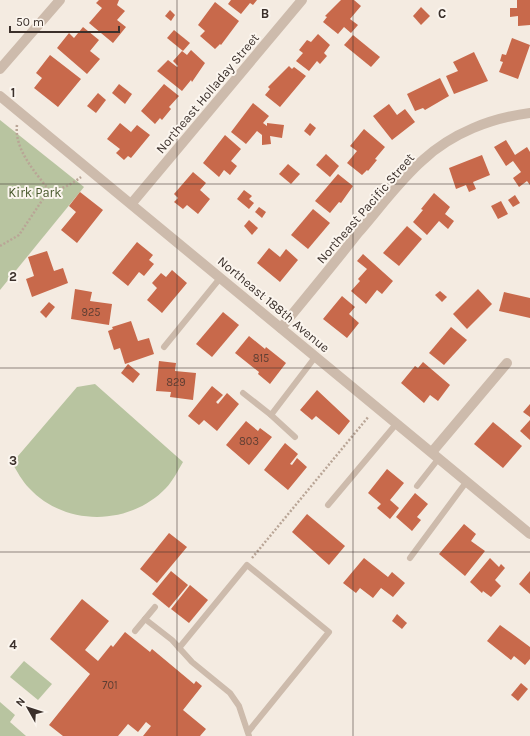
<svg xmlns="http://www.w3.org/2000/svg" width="530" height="736" font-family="Karla,sans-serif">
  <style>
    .green { fill: #b8c4a0 }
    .building { fill: #c8694b }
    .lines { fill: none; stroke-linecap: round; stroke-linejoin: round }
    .path { stroke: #b9a596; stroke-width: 2.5; stroke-dasharray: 2 2; stroke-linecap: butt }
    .service { stroke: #cdbbac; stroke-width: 6 }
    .minor { stroke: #cdbbac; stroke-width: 10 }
    .grid { fill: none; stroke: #3b302b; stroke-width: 1; stroke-opacity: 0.55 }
    .labels { text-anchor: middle; stroke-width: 4; stroke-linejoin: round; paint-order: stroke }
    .number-label { font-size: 11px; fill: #5e3e33 }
    .street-label { font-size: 13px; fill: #3b302b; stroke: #fbf5ee }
    .park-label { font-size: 13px; fill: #4a5a2e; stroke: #fbf5ee }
    .grid-label { font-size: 13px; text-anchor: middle; font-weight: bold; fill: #3b302b; stroke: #fbf5ee; stroke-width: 4; stroke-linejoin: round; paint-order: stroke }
  </style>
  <rect width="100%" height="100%" fill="#f4ebe1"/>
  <g class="green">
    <polygon points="0,120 84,187 0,290"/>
    <path d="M95 384 183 462C178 470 173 481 166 488 130 526 65 527 29 488 22 481 17 471 12 463L77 387Z"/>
    <polygon points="24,661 52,684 38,700 10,677"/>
    <polygon points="0,702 15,715 10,722 26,736 0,736"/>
  </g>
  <g class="building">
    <polygon points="99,0 119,0 117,5 125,11 117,20 126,27 113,43 89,23 102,8 96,3"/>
    <polygon points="231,0 257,0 253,5 250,3 241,14 228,4"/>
    <polygon points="341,0 354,0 361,6 350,19 358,25 351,33 344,27 338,34 323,22 327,17 325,16"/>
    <polygon points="517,0 530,0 530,25 518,26 518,16 510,17 510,8 517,8"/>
    <polygon points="215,2 239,21 221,45 220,44 215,49 200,36 205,31 198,25"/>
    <polygon points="421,7 430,16 421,25 413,16"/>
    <polygon points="170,10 175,15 171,21 165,16"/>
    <polygon points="83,27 99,40 90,51 100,59 87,74 57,48 69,33 74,38"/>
    <polygon points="174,30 190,43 183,51 167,38"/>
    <polygon points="318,34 330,45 324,53 327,56 320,64 317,61 309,71 296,61 303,53 299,50 307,40 311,42"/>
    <polygon points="353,35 380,57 371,67 344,45"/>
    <polygon points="512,38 530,45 518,79 499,72 503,62 500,61 502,54 506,55"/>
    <polygon points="191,50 205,63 192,82 191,80 182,91 157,71 168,60 177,67 178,66 173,61 182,51 187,55"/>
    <polygon points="474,52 488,81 454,94 446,76 458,71 453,62"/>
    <polygon points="50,55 81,79 58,107 34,88 42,78 36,73"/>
    <polygon points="289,66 292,69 294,67 306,76 280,107 265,95 270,89 268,87"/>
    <polygon points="440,78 449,96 425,110 423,108 415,111 407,94"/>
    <polygon points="119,84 132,94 125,104 112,93"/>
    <polygon points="164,84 179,96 169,107 171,109 162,120 160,118 155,124 141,111"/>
    <polygon points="98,93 106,100 96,113 87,106"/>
    <polygon points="253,103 269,116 263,123 267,126 267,123 284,125 282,138 270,136 271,144 262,145 262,135 257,131 246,144 231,132"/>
    <polygon points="389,104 397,115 405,109 415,122 392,140 373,116"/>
    <polygon points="120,123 131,132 137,125 150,135 131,158 128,156 124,160 116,153 120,149 107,139"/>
    <polygon points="310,123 316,128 310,136 304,131"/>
    <polygon points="364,129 385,147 375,159 377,160 368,171 367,170 362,175 347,163 357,151 350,146"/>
    <polygon points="225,135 241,149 231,161 237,166 230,175 224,170 219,177 203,163"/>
    <polygon points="506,140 515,155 527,147 530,152 530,185 527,181 519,187 513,178 521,172 513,161 506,166 494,147"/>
    <polygon points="326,154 339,166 330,177 316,165"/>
    <polygon points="482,155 490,175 473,182 476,189 469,192 466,185 456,189 449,168"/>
    <polygon points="288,164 300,174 291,184 279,174"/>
    <polygon points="193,172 206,183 200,190 210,199 198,214 187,205 183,209 174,202 178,198 174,194"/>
    <polygon points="338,174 353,186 341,203 339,202 330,213 315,201"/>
    <polygon points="244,190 252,196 249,199 254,203 249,209 237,199"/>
    <polygon points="80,192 103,210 77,243 61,230 76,212 69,206"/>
    <polygon points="434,193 450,207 445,214 454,221 448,229 439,221 427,235 413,222 423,210 421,209"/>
    <polygon points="515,195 520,203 513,207 508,200"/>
    <polygon points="501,201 508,214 498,219 491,206"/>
    <polygon points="259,207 266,212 262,218 255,212"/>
    <polygon points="313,209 330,223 308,249 291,235"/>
    <polygon points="249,220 258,228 252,235 244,226"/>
    <polygon points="407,226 422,239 399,266 383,253"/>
    <polygon points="137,242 153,255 149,260 154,264 144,276 139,272 128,286 112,273"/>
    <polygon points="269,248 280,257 286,249 298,260 280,282 257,263"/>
    <polygon points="47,251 54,271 63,268 68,283 32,297 26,279 34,276 28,257"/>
    <polygon points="363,254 393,281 382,294 377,290 366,304 351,291 360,281 358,279 367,269 357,261"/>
    <polygon points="172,270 187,283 162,313 147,300 157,288 152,283 161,273 166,277"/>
    <polygon points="75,289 92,292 90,301 112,304 109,325 71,319"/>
    <polygon points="478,289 492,304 467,329 453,314"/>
    <polygon points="440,291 447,297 442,302 435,295"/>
    <polygon points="504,292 530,298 530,318 499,311"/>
    <polygon points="342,296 355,307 349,314 359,323 347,338 323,319"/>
    <polygon points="49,302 55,307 46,318 40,312"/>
    <polygon points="223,312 239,325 212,357 196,344"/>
    <polygon points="131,321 138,341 149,338 154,354 125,364 120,348 114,350 108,331 113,329 112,327"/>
    <polygon points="451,327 467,340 444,365 429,353"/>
    <polygon points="249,336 265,349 266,347 286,363 270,384 258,374 259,372 235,353"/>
    <polygon points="159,361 176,363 175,371 196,373 193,400 170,397 171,392 156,391"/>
    <polygon points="423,362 450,385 438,401 430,395 424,403 401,383 415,366 418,368"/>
    <polygon points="128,364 140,374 133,383 121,373"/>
    <polygon points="212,386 223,395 216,402 218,404 227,393 239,404 217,431 204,420 199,425 188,416"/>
    <polygon points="317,390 350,421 339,435 316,416 312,420 300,410"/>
    <polygon points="530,404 530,417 523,412"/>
    <polygon points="530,420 530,440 520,431"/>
    <polygon points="246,421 258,431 260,428 272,437 249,465 226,445"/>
    <polygon points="493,422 522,446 503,468 474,444"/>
    <polygon points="285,443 298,454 290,464 292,465 297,458 307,467 288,490 264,470"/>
    <polygon points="387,469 404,483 390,500 399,508 390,519 377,508 381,504 368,493"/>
    <polygon points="415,493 428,504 417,517 421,520 412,531 396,517"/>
    <polygon points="307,514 345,546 329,565 292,532"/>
    <polygon points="464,524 476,534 471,541 485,551 465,576 439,554"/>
    <polygon points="169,533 187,547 157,583 140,569"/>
    <polygon points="364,558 388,577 392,572 405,583 393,597 381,588 373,598 360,588 356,593 343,583"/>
    <polygon points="490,558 499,567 501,564 505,568 495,580 501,586 491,597 483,591 482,593 470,582"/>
    <polygon points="171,571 188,585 169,608 152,594"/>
    <polygon points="530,571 530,594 519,584"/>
    <polygon points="190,585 208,600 189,623 171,609"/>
    <polygon points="82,599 109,621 85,650 98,661 111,645 113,647 125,632 150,652 152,649 194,684 196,681 202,686 183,710 206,729 200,736 143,736 151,726 146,722 138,732 128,724 118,736 63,736 49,725 90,674 50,639"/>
    <polygon points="397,614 407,623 402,629 392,621"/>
    <polygon points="500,625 530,647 530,659 525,665 514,656 511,660 487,641"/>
    <polygon points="521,683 528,689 518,701 511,695"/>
  </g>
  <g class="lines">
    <g class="path">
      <path d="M17 125C14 149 35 172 49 190 60 191 72 184 81 177"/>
      <polyline points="0,246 19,235 49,190"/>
      <polyline points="252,558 369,416"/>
    </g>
    <g class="service">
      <polyline points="164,347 221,277"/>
      <polyline points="243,393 271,415 316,356"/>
      <polyline points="271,415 295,437"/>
      <polyline points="417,486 439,458"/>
      <polyline points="328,505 397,423"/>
      <polyline points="410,558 467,481"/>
      <polyline points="145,619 172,640 192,662 230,693 239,706 249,736"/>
      <polyline points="135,631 155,607"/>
      <polyline points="179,648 247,565 329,632 248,732"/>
    </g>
    <g class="minor">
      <polyline points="0,69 60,0"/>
      <polyline points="0,96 530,534"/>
      <polyline points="132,203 302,0"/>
      <path d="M281 328C307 296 333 265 358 233 379 209 399 181 423 160 452 133 491 118 530 113"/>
      <polyline points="432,452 507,363"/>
    </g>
  </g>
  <path class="grid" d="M177 0V736M353 0V736M0 184H530M0 368H530M0 552H530"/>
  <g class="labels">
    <g class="number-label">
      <text x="91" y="316">925</text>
      <text x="261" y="362">815</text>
      <text x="176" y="386">829</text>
      <text x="249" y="445">803</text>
      <text x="110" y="689">701</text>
    </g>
    <g class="street-label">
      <text transform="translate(207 93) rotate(-50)" y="5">Northeast Holladay Street</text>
      <text transform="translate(365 208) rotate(-49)" y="5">Northeast Pacific Street</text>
      <text transform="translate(274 304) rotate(40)" y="5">Northeast 188th Avenue</text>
    </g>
    <g class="park-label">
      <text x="35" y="197">Kirk Park</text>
    </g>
  </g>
  <g class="grid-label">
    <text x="265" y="18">B</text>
    <text x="442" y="18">C</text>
    <text x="13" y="97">1</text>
    <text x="13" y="281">2</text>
    <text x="13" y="465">3</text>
    <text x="13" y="649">4</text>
  </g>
  <g transform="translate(28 708) rotate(309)" stroke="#fbf5ee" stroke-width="3" paint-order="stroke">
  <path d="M0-3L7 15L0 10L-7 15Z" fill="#3b302b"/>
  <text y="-6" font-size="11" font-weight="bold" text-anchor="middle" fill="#3b302b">N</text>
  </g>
  <path d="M10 26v6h109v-6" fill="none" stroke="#3b302b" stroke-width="2"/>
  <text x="16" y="26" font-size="12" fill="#3b302b" stroke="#fbf5ee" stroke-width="3" paint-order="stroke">50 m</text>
</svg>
